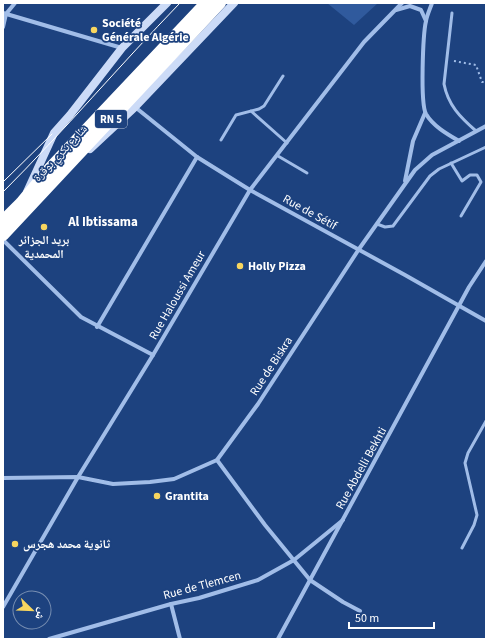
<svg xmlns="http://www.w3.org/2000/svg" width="489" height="642" font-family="'Source Sans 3','Noto Naskh Arabic',sans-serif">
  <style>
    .pitch { fill: #305a9d }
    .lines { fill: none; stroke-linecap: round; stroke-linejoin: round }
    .path { stroke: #a1bde8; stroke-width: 2; stroke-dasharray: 2 3; stroke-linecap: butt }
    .lane { stroke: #a1bde8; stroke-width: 3 }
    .street { stroke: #a1bde8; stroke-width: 4 }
    .secondary { stroke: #ccdbf7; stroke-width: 8 }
    .highway { stroke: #fff; stroke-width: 12 }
    .tram { stroke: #fff; stroke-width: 1 }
    .poi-dot { fill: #f8d65f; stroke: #1d427f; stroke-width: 1.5 }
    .labels { text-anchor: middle; stroke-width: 3.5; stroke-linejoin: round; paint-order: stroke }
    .shield { fill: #1d427f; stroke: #bbc6d9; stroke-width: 1 }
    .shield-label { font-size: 11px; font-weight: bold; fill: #fff }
    .poi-label { font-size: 12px; font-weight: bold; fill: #fff; stroke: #1d427f; text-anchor: start }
    .street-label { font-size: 12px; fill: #fff; stroke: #1d427f }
    .neighbourhood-label { font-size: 13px; font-weight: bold; fill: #fff; stroke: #1d427f }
  </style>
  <rect width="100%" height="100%" fill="#1d427f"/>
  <polygon class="pitch" points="327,3 378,3 354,25"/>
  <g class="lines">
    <polyline class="path" points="454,61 476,65 482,82 486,82"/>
    <g class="lane">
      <path d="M452 13 444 84C448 105 460 117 476 131"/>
      <polyline points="251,111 287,143"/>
      <polyline points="221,140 236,115 259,109 264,106 283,76"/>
      <polyline points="278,156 307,173"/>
      <polyline points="451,163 462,181 470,175 477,175 481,182 461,216"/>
      <polyline points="377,224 385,227 393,226 430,176 439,169 486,147"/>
      <polyline points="462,548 474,525 477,515 465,463 468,453 486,421"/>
    </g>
    <g class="street">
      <path d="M432 3C430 9 427 15 426 21 423 34 420 103 426 114 433 126 447 134 459 141"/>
      <polyline points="396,10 410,6 421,10 426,21"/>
      <polyline points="3,13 122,48"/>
      <polyline points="3,27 6,14 15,3"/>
      <polyline points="135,107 197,157 250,190 405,275 486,321"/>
      <polyline points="405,181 413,141 425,113"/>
      <polyline points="3,240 81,317 153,355"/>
      <polyline points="97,327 197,157"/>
      <polyline points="217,460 265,525 310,580 343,602 360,611"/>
      <polyline points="3,478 78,477 113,484 150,482 174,479 217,460 258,404 359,249 415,170 432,155 486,126"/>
      <polyline points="171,604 180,639"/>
      <polyline points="3,607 78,477 153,355 250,190 364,42 402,3"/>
      <polyline points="49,639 171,604 199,598 258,580 294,560 343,520"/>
      <polyline points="278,639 469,287 486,261"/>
    </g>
    <g class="secondary">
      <polyline points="90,149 135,107 234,3"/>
      <polyline points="27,192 54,133 70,115 122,48 167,3"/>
    </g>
    <g class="highway">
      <polyline points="3,221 21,203 50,168 206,3"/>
      <polyline points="3,235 220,3"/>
    </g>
    <g class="tram">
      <polyline points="3,182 52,134"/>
      <path d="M3 192C64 131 120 65 180 3"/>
    </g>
  </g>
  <g class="poi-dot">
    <circle cx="94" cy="30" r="4"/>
    <circle cx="44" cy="227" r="4"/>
    <circle cx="240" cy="266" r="4"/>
    <circle cx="157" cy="496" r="4"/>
    <circle cx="15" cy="544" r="4"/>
  </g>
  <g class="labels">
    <rect class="shield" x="95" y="110" width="32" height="18" rx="3"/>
    <g class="shield-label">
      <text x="111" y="123">RN 5</text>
    </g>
    <g class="poi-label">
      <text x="102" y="27">Société<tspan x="102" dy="14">Générale Algérie</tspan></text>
      <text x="44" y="244" text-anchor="middle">بريد الجزائر<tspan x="44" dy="14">المحمدية</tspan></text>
      <text x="248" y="270">Holly Pizza</text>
      <text x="165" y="500">Grantita</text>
      <text x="23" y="548">ثانوية محمد هجرس</text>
    </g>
    <g class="street-label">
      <text transform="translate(60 153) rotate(-47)" y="4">شارع بكري بوقرة</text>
      <text transform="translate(310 212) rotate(29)" y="4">Rue de Sétif</text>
      <text transform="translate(177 295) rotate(-60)" y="4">Rue Haloussi Ameur</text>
      <text transform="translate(271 366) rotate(-57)" y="4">Rue de Biskra</text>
      <text transform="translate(361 468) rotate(-61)" y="4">Rue Abdelli Bekhti</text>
      <text transform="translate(202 585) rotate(-15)" y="4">Rue de Tlemcen</text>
    </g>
    <g class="neighbourhood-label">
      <text x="103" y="226">Al Ibtissama</text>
    </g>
  </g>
  <rect width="489" height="642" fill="none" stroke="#ffffff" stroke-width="8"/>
  <g transform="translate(32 610) rotate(113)"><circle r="19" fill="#1d427f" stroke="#778eb2"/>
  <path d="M0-3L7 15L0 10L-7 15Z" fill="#f8d65f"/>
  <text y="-6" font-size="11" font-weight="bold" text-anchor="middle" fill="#ffffff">ش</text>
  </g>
  <path d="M349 622v6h85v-6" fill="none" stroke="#ffffff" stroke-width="2"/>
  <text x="355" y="622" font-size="12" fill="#ffffff" stroke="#1d427f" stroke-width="3" paint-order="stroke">50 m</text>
</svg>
